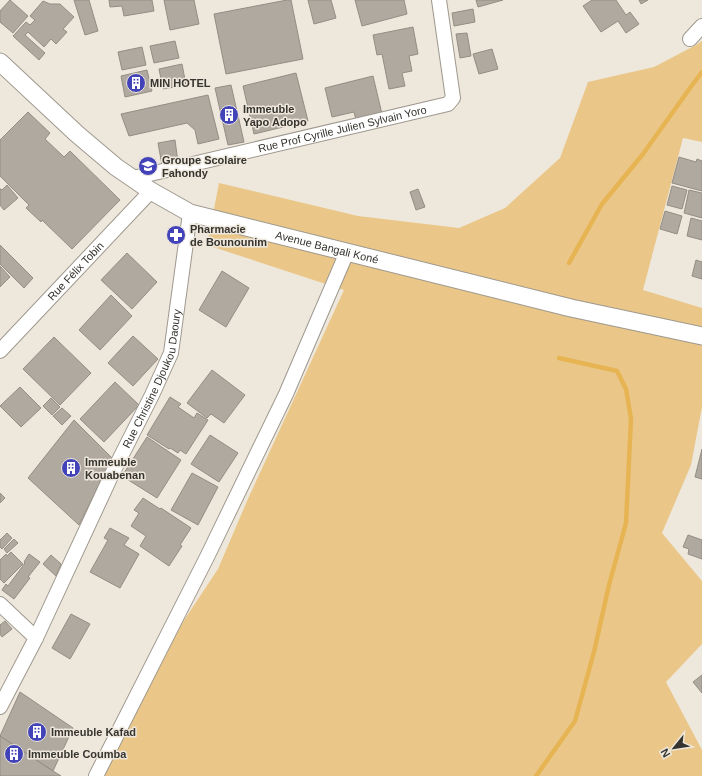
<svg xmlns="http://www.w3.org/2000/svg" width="702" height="776" font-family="Arial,sans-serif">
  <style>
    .green { fill: #eac788 }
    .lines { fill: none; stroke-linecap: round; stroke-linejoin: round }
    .stream { stroke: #e7b454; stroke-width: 4.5 }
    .building { fill: #afa99f; stroke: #938d83 }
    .minor-casing { stroke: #9e988e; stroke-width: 16 }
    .tertiary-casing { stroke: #9e988e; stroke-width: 19 }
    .minor { stroke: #fff; stroke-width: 14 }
    .tertiary { stroke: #fff; stroke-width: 17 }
    .labels { text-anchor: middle; stroke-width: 3; stroke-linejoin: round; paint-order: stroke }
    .poi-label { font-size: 11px; font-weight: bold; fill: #36342f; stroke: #eee7dc; text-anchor: start }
    .street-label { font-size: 11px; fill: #36342f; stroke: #eee7dc }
  </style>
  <rect width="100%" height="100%" fill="#eee7dc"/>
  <polygon class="green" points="702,41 702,142 683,138 643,290 702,308 702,407 691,465 662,533 702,581 702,644 666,682 702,750 702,776 100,776 153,667 218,569 247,501 344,290 207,245 219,183 358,216 459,228 505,208 560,158 588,82 654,67 696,45"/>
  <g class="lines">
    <g class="stream">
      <polyline points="569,263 602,204 643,154 690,88 702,72"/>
      <polyline points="536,776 575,721 594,652 609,585 626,523 631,419 626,389 617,371 559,358"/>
    </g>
  </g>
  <g class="building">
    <polygon points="10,0 28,16 13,33 0,22 0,11"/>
    <polygon points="74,0 89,0 98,31 85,35"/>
    <polygon points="109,0 152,0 154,11 124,16 122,6 110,7"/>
    <polygon points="164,0 194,0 199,24 170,30"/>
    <polygon points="287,0 291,0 303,59 226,74 214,14"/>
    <polygon points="308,0 331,0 336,18 314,24"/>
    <polygon points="355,0 404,0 407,14 362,26"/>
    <polygon points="476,0 503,0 478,7"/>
    <polygon points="592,0 616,0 626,15 630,12 639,24 626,33 618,21 601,32 583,6"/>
    <polygon points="639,0 648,0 641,4"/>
    <polygon points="43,1 50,4 60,4 74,17 63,29 67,32 56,44 51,39 44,47 28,32 25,35 45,53 39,60 13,36 26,22 30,25 35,20 30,16"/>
    <polygon points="473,9 475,22 454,26 452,13"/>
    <polygon points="413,27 418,54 409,56 412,71 402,73 405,86 389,89 382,54 377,55 373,35"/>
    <polygon points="467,33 471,56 460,58 456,34"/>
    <polygon points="175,41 179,58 154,63 150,46"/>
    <polygon points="142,47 146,65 122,70 118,52"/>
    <polygon points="492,49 498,69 479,74 473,54"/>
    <polygon points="182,64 186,85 163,89 159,69"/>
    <polygon points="147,70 152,91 125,97 121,76"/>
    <polygon points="296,73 308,121 254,134 243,86"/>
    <polygon points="373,76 382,114 356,120 354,112 332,117 325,88"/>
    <polygon points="231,85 244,142 228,145 215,88"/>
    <polygon points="208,95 219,139 198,144 195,130 187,123 129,136 121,114"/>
    <polygon points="28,112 50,133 45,139 64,157 70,151 120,200 72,249 42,220 41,222 26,208 29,205 0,176 0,140"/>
    <polygon points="175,140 178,162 162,165 158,143"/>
    <polygon points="679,157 696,162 697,159 702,161 702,191 672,183"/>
    <polygon points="7,185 18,198 4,210 0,205 0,189 1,189 2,190"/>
    <polygon points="672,186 687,190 682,209 667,205"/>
    <polygon points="418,189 425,207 416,210 410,192"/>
    <polygon points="689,190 702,193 702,218 684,213"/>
    <polygon points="665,211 682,216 677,234 660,229"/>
    <polygon points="691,218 702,221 702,240 687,236"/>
    <polygon points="0,245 33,278 24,288 0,264"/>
    <polygon points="127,253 157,282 132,309 101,280"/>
    <polygon points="696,260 702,262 702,279 692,276"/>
    <polygon points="0,266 10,277 0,287"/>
    <polygon points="222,271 249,288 226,327 199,310"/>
    <polygon points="111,295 132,316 100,350 79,330"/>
    <polygon points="133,336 158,359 133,386 108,363"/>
    <polygon points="54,337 91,373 60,405 23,369"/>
    <polygon points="212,370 245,395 224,423 211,414 207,418 187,403"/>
    <polygon points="115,382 139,405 104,442 80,419"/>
    <polygon points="20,387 41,408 21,427 0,406"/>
    <polygon points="170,397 181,404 178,407 194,418 197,413 208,420 186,454 180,450 178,453 170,448 169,449 147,435"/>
    <polygon points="51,398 60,407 52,415 43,406"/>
    <polygon points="62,408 71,416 62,425 53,416"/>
    <polygon points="74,420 112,458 79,525 28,478"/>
    <polygon points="210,435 238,453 219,482 191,464"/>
    <polygon points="147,437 181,460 157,498 122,476"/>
    <polygon points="702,449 702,479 695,477"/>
    <polygon points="192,473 218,487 198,525 171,510"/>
    <polygon points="0,493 5,498 0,503"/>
    <polygon points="143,498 160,509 161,508 191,528 180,545 182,546 169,566 140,546 146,536 131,526 139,513 134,510"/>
    <polygon points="110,528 129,538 124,545 139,554 120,588 90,572 108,540 104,538"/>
    <polygon points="7,533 12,538 2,549 0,547 0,540"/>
    <polygon points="688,535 702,540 702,559 688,554 689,549 683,547"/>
    <polygon points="14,539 18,543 7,553 4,549"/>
    <polygon points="11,552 23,564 4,583 0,579 0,560 6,554 7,556"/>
    <polygon points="29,554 40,562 28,577 30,578 14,599 2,590 6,584 8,586 25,563 24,562"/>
    <polygon points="51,555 61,564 56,576 43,564"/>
    <polygon points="71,614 90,624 70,659 52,648"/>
    <polygon points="5,621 12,629 2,637 0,634 0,625"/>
    <polygon points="702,675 702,693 693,682"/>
    <polygon points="20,692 73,728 53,771 0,736"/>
    <polygon points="0,736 53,771 61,776 0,776"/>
  </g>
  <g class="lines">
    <g class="minor-casing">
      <g id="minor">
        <polyline points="690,39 702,26"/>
        <path id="s1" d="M133 178 448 104 453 98 439 0"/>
        <path id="s2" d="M0 351 151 191"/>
        <polyline points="0,604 36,638"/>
        <path id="s3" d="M0 707 36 638 112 474 152 395 171 353 190 213"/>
        <polyline points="96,776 207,557 286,394 347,252"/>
      </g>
    </g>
    <g class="tertiary-casing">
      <g id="tertiary">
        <path id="s4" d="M0 62 77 134 116 167 151 191 190 213 571 308 702 336"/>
      </g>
    </g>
    <use href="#minor" class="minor"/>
    <use href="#tertiary" class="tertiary"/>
  </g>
  <defs>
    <g id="building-disc" transform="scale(1)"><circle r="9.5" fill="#4243b8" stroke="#eee7dc"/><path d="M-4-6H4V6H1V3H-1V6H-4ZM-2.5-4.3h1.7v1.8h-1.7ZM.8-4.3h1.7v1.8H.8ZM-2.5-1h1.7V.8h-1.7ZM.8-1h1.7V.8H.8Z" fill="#fff"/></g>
    <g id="school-disc" transform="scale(1)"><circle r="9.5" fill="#4243b8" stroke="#eee7dc"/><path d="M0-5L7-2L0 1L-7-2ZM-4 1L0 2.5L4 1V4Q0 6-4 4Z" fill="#fff"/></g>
    <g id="pharmacy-disc" transform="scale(1)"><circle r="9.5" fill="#4243b8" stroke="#eee7dc"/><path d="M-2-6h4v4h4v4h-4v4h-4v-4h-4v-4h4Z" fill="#fff"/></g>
  </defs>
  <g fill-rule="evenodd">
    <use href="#building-disc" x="136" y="83"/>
    <use href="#building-disc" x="229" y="115"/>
    <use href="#school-disc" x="148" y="166"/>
    <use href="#pharmacy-disc" x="176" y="235"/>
    <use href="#building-disc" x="71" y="468"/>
    <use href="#building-disc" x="37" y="732"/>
    <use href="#building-disc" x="14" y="754"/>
  </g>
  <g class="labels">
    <g class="poi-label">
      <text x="150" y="87">MIN HOTEL</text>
      <text x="243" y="113">Immeuble<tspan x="243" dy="13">Yapo Adopo</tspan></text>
      <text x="162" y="164">Groupe Scolaire<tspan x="162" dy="13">Fahondy</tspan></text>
      <text x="190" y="233">Pharmacie<tspan x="190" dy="13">de Bounounim</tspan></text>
      <text x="85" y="466">Immeuble<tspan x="85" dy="13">Kouabenan</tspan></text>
      <text x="51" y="736">Immeuble Kafad</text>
      <text x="28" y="758">Immeuble Coumba</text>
    </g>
    <g class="street-label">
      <text dy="4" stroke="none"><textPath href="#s1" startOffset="215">Rue Prof Cyrille Julien Sylvain Yoro</textPath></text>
      <text dy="4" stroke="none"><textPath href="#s4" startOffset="385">Avenue Bangali Koné</textPath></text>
      <text dy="4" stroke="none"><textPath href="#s2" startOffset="110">Rue Félix Tobin</textPath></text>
      <text dy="4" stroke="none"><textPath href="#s3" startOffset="363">Rue Christine Djoukou Daoury</textPath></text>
    </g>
  </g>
  <g transform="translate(674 748) rotate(240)" stroke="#eee7dc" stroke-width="3" paint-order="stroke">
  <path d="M0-3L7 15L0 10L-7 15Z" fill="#36342f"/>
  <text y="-6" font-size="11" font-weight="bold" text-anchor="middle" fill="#36342f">N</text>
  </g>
</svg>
